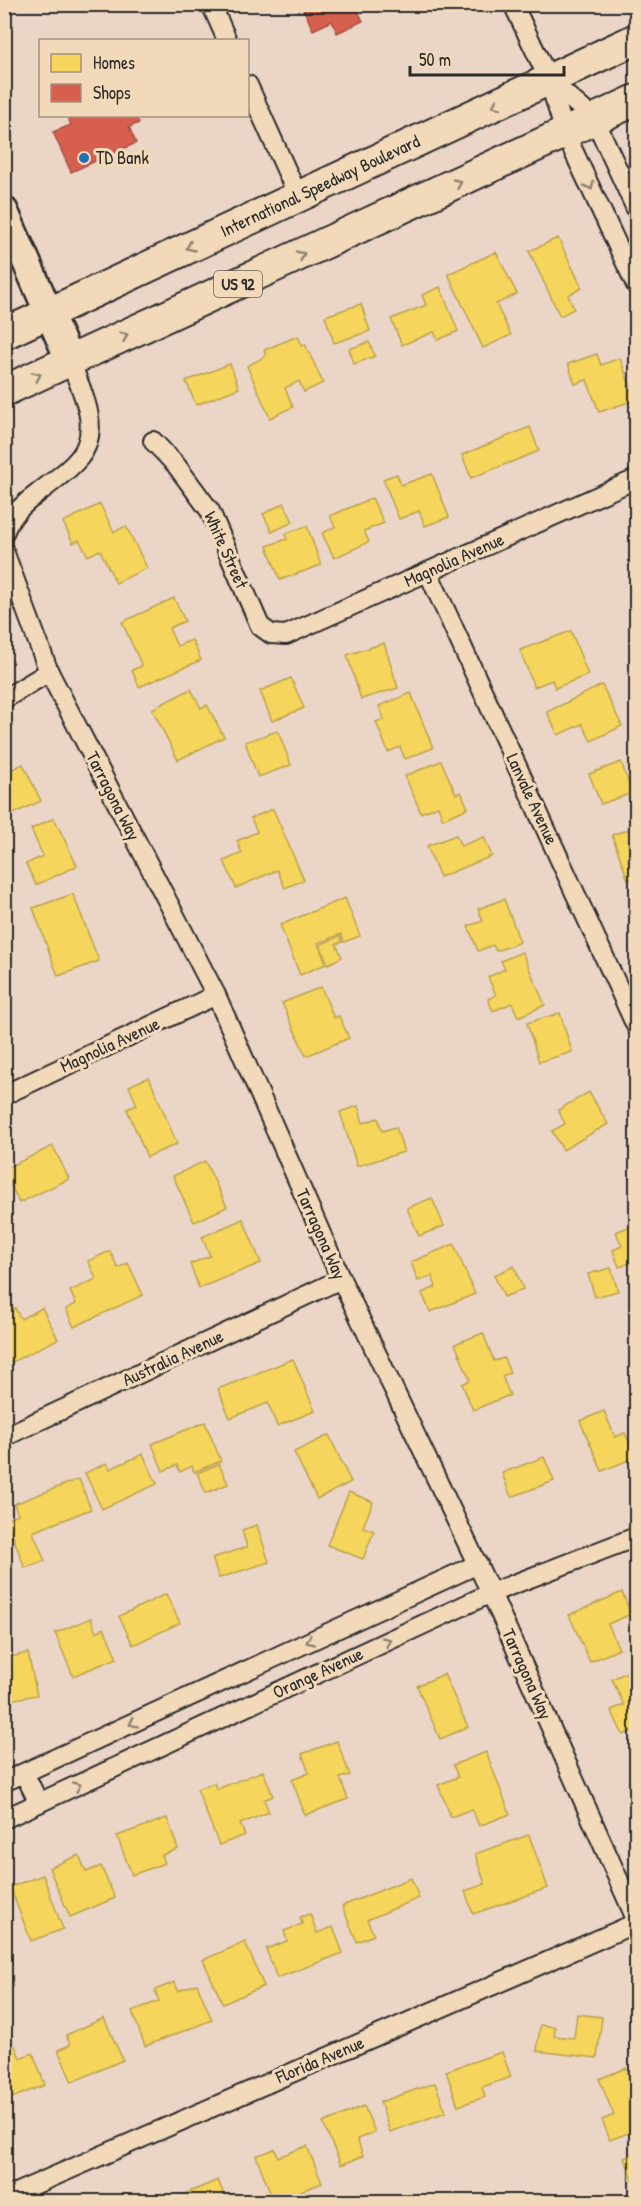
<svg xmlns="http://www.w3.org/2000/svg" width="641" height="2206" font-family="'Patrick Hand',sans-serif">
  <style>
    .homes { fill: #f6d55c; stroke: #b9a24d; stroke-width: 1.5 }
    .shops { fill: #d6604d; stroke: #a35043; stroke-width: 1.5 }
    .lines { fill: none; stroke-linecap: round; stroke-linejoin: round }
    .street-casing { stroke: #2b2b2b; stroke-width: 22 }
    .secondary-casing { stroke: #2b2b2b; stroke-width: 32 }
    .primary-casing { stroke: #2b2b2b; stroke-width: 34 }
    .street { stroke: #f2d9ba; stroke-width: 18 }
    .secondary { stroke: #f2d9ba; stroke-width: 27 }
    .primary { stroke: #f2d9ba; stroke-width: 30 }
    .oneway { stroke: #8e8272 }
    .poi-dot { fill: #1f6fb2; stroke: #f2d9ba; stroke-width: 2 }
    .labels { text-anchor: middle; stroke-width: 6; stroke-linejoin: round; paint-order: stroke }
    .shield { fill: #f2d9ba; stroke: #675f56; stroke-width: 1.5 }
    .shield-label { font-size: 16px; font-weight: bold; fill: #2b2b2b }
    .poi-label { font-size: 18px; fill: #2b2b2b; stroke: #f2d9ba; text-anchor: start }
    .street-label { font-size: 18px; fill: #2b2b2b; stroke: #f2d9ba }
  </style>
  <rect width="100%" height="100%" fill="#ebd5c7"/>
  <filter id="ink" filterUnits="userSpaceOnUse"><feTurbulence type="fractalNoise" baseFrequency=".0167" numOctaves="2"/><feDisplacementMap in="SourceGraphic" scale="12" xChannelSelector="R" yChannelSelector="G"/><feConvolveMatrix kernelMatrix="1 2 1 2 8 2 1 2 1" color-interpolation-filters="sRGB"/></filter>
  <g filter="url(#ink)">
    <g class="homes">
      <polygon points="558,238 582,288 568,295 574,309 560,316 529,251"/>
      <polygon points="496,252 517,294 496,304 511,335 483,348 448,274"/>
      <polygon points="440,287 458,331 438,340 434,332 402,345 391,319 426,305 422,295"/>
      <polygon points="361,304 370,331 334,343 325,316"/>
      <polygon points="298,336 302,346 305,344 323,383 304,392 299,381 285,388 293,407 270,418 247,366 266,356 264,350"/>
      <polygon points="369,342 375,356 354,364 349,349"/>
      <polygon points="597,354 601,365 620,358 635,400 599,412 587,380 575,384 568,364"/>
      <polygon points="230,364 239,388 196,405 186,381"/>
      <polygon points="530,427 539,451 471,478 462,455"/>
      <polygon points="397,474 401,485 432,474 449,517 425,526 419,511 399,519 383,479"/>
      <polygon points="372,498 384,523 364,531 369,542 334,558 322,533 335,527 330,516"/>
      <polygon points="284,503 293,522 272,532 263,514"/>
      <polygon points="100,504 114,532 126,526 147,568 116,583 100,550 88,556 79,540 73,543 63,522"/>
      <polygon points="307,526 321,565 280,580 267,546 287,539 285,534"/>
      <polygon points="174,598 185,621 169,628 177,646 192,640 201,660 139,687 132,670 142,666 122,622"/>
      <polygon points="571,631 588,675 555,688 552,680 534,687 520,650"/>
      <polygon points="384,643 398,688 361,699 347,655"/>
      <polygon points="291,678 304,708 272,721 260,691"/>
      <polygon points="602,685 622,726 591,741 582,724 558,735 547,712"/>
      <polygon points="191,689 201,708 207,705 224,737 178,760 152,709"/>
      <polygon points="411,693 433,748 405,759 400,747 388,752 376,722 384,719 379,706"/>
      <polygon points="278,731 291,765 258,777 245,742"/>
      <polygon points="441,761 456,794 461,792 468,808 443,819 438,806 421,813 405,776"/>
      <polygon points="621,762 632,793 601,804 589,774"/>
      <polygon points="23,764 41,801 4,818 4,773"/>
      <polygon points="273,809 304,880 285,888 277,870 236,888 224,861 242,853 237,841 257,832 251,818"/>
      <polygon points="54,818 77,866 36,885 26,864 43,856 31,829"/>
      <polygon points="635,827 636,877 628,880 612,835"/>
      <polygon points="456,835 461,846 484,837 492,856 440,877 427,846"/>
      <polygon points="73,894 99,961 58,976 33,908"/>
      <polygon points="345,898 360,936 344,942 341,934 318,943 326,964 300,975 280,925"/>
      <polygon points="504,899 520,942 496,951 493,945 478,951 468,926 483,921 478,909"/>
      <polygon points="340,936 342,942 336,944 342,957 328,964 320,945"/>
      <polygon points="522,952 545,1005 518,1017 512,1003 493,1011 488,999 496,995 488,977 505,969 501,961"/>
      <polygon points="321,987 334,1018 339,1016 349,1038 306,1056 282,1003"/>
      <polygon points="560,1013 572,1052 539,1062 527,1023"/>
      <polygon points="149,1077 177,1144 147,1157 127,1109 137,1105 129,1086"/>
      <polygon points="589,1092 608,1124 563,1150 552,1131 565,1124 558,1110"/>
      <polygon points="358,1106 363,1123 378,1118 382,1131 396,1127 404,1152 357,1166 340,1112"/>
      <polygon points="53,1146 69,1179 19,1203 4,1169"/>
      <polygon points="205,1161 227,1207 194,1222 173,1176"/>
      <polygon points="432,1198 444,1226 419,1236 407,1208"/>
      <polygon points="243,1219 261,1263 199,1288 190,1264 210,1256 202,1237"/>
      <polygon points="636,1224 636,1261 619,1267 613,1250 622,1246 616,1232"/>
      <polygon points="454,1244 475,1294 430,1312 422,1293 436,1287 432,1276 418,1281 411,1262"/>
      <polygon points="110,1251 118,1268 128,1263 143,1295 74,1327 66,1309 76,1304 70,1291 96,1279 88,1261"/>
      <polygon points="514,1266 523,1289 504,1297 494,1275"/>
      <polygon points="611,1268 618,1291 595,1297 588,1274"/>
      <polygon points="15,1308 21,1319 42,1308 58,1339 4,1366 4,1314"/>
      <polygon points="483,1333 494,1361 504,1358 510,1373 502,1376 510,1395 473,1410 462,1384 470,1380 455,1344"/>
      <polygon points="293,1359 315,1411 277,1426 268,1403 230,1418 218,1389"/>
      <polygon points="604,1411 615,1437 625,1433 636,1457 602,1471 580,1421"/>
      <polygon points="205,1422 221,1461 194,1472 192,1466 180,1472 177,1465 163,1471 152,1444"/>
      <polygon points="329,1435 351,1482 317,1499 294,1452"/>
      <polygon points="143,1454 157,1484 102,1509 85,1473 107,1463 110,1469"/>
      <polygon points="544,1457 554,1481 511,1497 502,1473"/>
      <polygon points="219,1464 228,1484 206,1493 197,1473"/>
      <polygon points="79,1479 91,1509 33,1532 45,1561 25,1568 6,1519 18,1514 14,1504"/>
      <polygon points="349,1492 373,1502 363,1527 374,1531 363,1559 327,1545"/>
      <polygon points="257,1525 269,1562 219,1578 212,1558 247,1547 242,1530"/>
      <polygon points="622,1592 631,1614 608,1624 619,1649 590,1662 569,1615"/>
      <polygon points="166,1594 180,1623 133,1645 119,1616"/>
      <polygon points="91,1618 96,1632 104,1628 117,1658 73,1676 55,1633"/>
      <polygon points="28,1653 37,1695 4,1701 4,1658"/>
      <polygon points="636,1668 636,1729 623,1735 611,1710 624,1705 612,1679"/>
      <polygon points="444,1674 468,1727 440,1739 417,1686"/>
      <polygon points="337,1741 350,1775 340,1778 348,1799 305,1815 292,1780 309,1773 302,1754"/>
      <polygon points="486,1752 510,1814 479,1826 472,1809 451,1817 438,1785 458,1777 453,1765"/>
      <polygon points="263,1771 273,1796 264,1800 269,1812 240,1824 245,1835 219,1845 197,1789 214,1783 217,1789"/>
      <polygon points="167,1818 178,1849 162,1855 165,1863 132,1875 117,1836"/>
      <polygon points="529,1835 548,1888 473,1914 465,1891 485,1884 475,1854"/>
      <polygon points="79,1855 86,1872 101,1866 115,1898 70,1917 49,1868"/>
      <polygon points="43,1875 63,1929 31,1941 10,1887"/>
      <polygon points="411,1878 419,1898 367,1920 374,1935 357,1942 342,1906"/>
      <polygon points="310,1914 317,1933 333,1927 343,1953 277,1978 266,1949 287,1941 284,1931 302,1924 300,1917"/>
      <polygon points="245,1942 264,1986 223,2004 203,1960"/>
      <polygon points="175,1982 178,1991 197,1984 212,2020 145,2046 132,2011 159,2001 155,1990"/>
      <polygon points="577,2014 602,2017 597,2058 537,2051 540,2025 555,2027 554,2036 574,2038"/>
      <polygon points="104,2018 123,2060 72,2082 58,2050 70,2045 66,2035"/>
      <polygon points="15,2046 20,2058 33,2053 45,2085 4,2101 4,2050"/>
      <polygon points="502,2052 511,2077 482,2087 485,2097 458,2106 446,2071"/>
      <polygon points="626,2068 636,2095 636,2130 610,2140 602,2120 614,2115 599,2079"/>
      <polygon points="435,2083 446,2112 390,2132 380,2102"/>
      <polygon points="364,2106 375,2132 357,2139 363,2156 341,2165 323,2123"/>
      <polygon points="307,2146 322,2183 285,2197 287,2202 274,2202 256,2156 275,2149 278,2157"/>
      <polygon points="636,2153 636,2186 624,2158"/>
      <polygon points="218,2180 227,2202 176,2202 175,2198"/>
    </g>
    <g class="shops">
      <polygon points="301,4 371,4 358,11 363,21 337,33 332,21 313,30"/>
      <polygon points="67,116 135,116 139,123 129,127 136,143 71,172 53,132 71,125"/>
    </g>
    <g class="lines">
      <g class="street-casing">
        <g id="street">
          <polyline points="211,4 227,40"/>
          <polyline points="513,4 549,80 565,133 636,285"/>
          <polyline points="549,80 595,120 636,209"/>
          <polyline points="248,85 298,196"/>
          <polyline points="153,441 176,465 210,511 260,626 271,634 286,635 636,479"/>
          <path d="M4 533C10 516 23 504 37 494 51 482 68 472 79 458 103 429 81 390 70 361"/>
          <polyline points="4,551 49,672 216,995 341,1279 491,1593 636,1919"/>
          <polyline points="428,572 636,1026"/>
          <polyline points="4,699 49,672"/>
          <polyline points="4,1095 216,995"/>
          <polyline points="4,1437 341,1279"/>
          <polyline points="24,1773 39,1803"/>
          <polyline points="4,1782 478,1564"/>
          <polyline points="4,1819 491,1593 636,1537"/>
          <polyline points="4,2198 636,1923"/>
        </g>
      </g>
      <g class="secondary-casing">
        <polyline id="secondary" points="4,211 70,361"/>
      </g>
      <g class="primary-casing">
        <g id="primary">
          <polyline points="4,334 636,39"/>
          <polyline points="4,391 636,100"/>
        </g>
      </g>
      <use href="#street" class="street"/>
      <use href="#secondary" class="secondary"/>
      <use href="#primary" class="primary"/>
    </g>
    <defs><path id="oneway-chevron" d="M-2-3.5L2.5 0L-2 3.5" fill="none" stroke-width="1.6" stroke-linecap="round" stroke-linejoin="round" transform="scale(1.5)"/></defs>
    <g class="oneway">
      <use href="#oneway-chevron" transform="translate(496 105) rotate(155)"/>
      <use href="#oneway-chevron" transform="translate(458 183) rotate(-25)"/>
      <use href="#oneway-chevron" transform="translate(590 186) rotate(65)"/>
      <use href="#oneway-chevron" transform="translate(190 247) rotate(155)"/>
      <use href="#oneway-chevron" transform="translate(301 255) rotate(-25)"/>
      <use href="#oneway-chevron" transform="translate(124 336) rotate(-25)"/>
      <use href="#oneway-chevron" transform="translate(37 376) rotate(-25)"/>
      <use href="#oneway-chevron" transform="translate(310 1641) rotate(155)"/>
      <use href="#oneway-chevron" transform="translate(387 1641) rotate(-25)"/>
      <use href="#oneway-chevron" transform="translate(133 1723) rotate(155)"/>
      <use href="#oneway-chevron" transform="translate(77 1786) rotate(-25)"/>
    </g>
  </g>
  <circle class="poi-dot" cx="84" cy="158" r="6"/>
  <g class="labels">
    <rect class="shield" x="214" y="271" width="48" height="26" rx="4.5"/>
    <g class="shield-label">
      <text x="238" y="290">US 92</text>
    </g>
    <g class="poi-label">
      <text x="96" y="164">TD Bank</text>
    </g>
    <g class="street-label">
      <text transform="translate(320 186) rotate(-25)" y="6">International Speedway Boulevard</text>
      <text transform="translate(226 550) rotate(66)" y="6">White Street</text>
      <text transform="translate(454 560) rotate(-24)" y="6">Magnolia Avenue</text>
      <text transform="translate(113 796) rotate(63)" y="6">Tarragona Way</text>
      <text transform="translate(532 799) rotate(65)" y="6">Lanvale Avenue</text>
      <text transform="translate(110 1045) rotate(-25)" y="6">Magnolia Avenue</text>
      <text transform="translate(321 1234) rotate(66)" y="6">Tarragona Way</text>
      <text transform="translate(173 1358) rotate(-25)" y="6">Australia Avenue</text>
      <text transform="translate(318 1673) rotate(-25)" y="6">Orange Avenue</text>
      <text transform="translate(527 1674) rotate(66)" y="6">Tarragona Way</text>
      <text transform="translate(320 2060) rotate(-23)" y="6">Florida Avenue</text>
    </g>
  </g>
  <rect width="641" height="2206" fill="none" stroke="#f2d9ba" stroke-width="24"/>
  <rect x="12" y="12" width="617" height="2182" fill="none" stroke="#2b2b2b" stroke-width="2" filter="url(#ink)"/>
  <rect x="39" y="39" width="210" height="78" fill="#f2d9ba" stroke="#a29381" stroke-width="1.5"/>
  <rect x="51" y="54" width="30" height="18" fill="#f6d55c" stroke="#a29381" stroke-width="1.5"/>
  <text x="93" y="69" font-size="18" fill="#2b2b2b">Homes</text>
  <rect x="51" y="84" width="30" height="18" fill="#d6604d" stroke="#a29381" stroke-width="1.5"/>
  <text x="93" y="99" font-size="18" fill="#2b2b2b">Shops</text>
  <path d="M410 66v9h154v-9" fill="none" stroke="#2b2b2b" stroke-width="3"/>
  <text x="419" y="66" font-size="18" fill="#2b2b2b" stroke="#f2d9ba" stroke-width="4.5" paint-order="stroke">50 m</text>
</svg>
